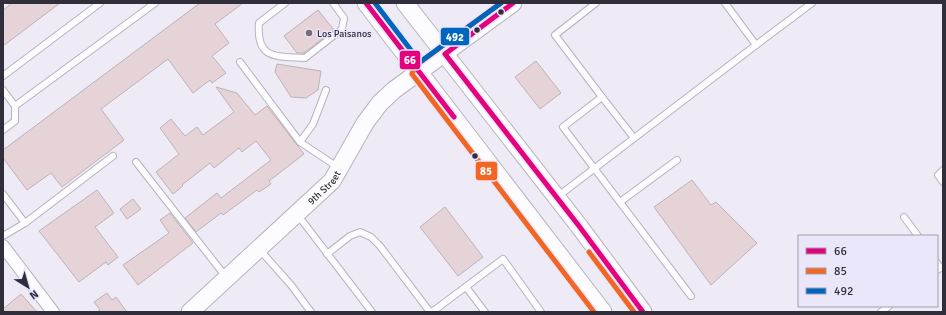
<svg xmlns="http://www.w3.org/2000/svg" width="946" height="315" font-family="Signika,sans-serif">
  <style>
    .building { fill: #e5d3d7; stroke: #bbb3b8 }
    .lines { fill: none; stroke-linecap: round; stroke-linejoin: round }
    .lane-casing { stroke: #b6b3be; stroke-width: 8 }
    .street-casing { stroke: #b6b3be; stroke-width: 14 }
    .secondary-casing { stroke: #b6b3be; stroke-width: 19 }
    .lane { stroke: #fcfcfe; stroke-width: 6 }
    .street { stroke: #fcfcfe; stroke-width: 12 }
    .secondary { stroke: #fcfcfe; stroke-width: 17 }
    .bus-1-casing { stroke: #ebe7fb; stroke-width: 8 }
    .bus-2-casing { stroke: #ebe7fb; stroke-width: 8 }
    .bus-3-casing { stroke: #ebe7fb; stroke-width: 8 }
    .bus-1 { stroke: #e5007d; stroke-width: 5 }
    .bus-2 { stroke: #f26522; stroke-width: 5 }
    .bus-3 { stroke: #0065bd; stroke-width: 5 }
    .bus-dot { fill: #312e3b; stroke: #ebe7fb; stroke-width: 1.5 }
    .poi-dot { fill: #73707c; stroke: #ebe7fb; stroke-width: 1.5 }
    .labels { text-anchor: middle; stroke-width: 3; stroke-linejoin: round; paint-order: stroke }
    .poi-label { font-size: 10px; fill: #312e3b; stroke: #ebe7fb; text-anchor: start }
    .street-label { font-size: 10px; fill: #312e3b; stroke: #ebe7fb }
    .line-badge { stroke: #ebe7fb; stroke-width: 1.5 }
    .badge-label { font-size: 11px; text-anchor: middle; font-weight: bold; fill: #fff }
  </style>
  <rect width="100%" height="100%" fill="#eeebf6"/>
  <g class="building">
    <polygon points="12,3 60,3 3,46 3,10"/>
    <polygon points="200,3 243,3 215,24 229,43 212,56 226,73 212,83 210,80 193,93 168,59 101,109 124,140 62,187 51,173 27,190 3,158 3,150"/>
    <polygon points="318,10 334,30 304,53 297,53 284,36"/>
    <polygon points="536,61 561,93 540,109 515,77"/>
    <polygon points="277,64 321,71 318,90 306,98 291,97 275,72"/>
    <polygon points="216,87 237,93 255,115 267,106 304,154 269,181 271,184 259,192 257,190 223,215 221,213 196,232 185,218 217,193 221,198 271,160 256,141 242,152 239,148 214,168 210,163 182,185 183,186 173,194 156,172 179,154 160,128 171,119 185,136 197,127 203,135 234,112"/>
    <polygon points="692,180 711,205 716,202 757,243 711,285 654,207"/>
    <polygon points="97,190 114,213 95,227 118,257 108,265 106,262 79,282 39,231"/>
    <polygon points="133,199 141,209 127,219 120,209"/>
    <polygon points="445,207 483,257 458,276 420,227"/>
    <polygon points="170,213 193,243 138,285 123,265 169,233 160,220"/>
    <polygon points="107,293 112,300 116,297 127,312 97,312 100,310 94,302"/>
    <polygon points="21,294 37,312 3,312 3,309"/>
  </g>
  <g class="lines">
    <g class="lane-casing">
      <g id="lane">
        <path d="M285 3 259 23C256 60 276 56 305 58L342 29 344 18 333 3"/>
        <polyline points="596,3 555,35 602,97 563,127 691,296"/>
        <polyline points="725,3 756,45 812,3"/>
        <polyline points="240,62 300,142 313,124 326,90"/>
        <polyline points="3,76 100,3"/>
        <polyline points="3,90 15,106 15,121 3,130"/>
        <polyline points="602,97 634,138"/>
        <polyline points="15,106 155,3"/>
        <polyline points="300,142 339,168"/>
        <polyline points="136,162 226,277"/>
        <polyline points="943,170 938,175 943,182"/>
        <polyline points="3,194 25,223"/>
        <polyline points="557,197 756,45"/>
        <polyline points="620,202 677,160"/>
        <polyline points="297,214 372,312"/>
        <polyline points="904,217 918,236"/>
        <polyline points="3,236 25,223 113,156"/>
        <polyline points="259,249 291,285 311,312"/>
        <polyline points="327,254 350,236 360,232 371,237 380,246 430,312"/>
        <polyline points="937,263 941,268 937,270"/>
        <polyline points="466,287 485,312"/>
        <polyline points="432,312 503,259 541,312"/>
        <polyline points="881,312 889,306"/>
      </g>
    </g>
    <g class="street-casing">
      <polyline id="street" points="3,246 53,312"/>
    </g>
    <g class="secondary-casing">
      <g id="secondary">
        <polyline points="366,3 603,312"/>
        <polyline points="405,3 579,226 643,312"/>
        <path id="s1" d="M190 312 332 181 365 123 380 103 394 90 513 3"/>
      </g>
    </g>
    <use href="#lane" class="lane"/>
    <use href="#street" class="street"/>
    <use href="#secondary" class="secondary"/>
    <g class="bus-1-casing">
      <g id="bus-1">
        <polyline points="366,3 454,117"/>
        <polyline points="513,3 445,54 579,226 643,312"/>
      </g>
    </g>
    <g class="bus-2-casing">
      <g id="bus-2">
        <polyline points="501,3 415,66 412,74 594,312"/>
        <polyline points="589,252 634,312"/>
      </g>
    </g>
    <g class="bus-3-casing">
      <polyline id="bus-3" points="375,3 420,62 501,3"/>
    </g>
    <use href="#bus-1" class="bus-1"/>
    <use href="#bus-2" class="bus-2"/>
    <use href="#bus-3" class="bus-3"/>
  </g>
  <g class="bus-dot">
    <circle cx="501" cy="12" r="3.5"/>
    <circle cx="477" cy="30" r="3.5"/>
    <circle cx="475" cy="156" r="3.5"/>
  </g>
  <circle class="poi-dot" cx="309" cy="33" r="4"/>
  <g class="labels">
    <g class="poi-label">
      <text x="317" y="37">Los Paisanos</text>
    </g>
    <g class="street-label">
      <text dy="4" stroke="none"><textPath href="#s1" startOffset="183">9th Street</textPath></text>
    </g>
  </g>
  <g class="line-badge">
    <rect x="440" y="27" width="30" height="19" rx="4" fill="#0065bd"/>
    <rect x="399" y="50" width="22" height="20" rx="4" fill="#e5007d"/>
    <rect x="475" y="161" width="23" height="20" rx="4" fill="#f26522"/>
  </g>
  <g class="badge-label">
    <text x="455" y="41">492</text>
    <text x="410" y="64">66</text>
    <text x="486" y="175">85</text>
  </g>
  <rect width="946" height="315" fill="none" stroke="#312e3b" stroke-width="8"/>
  <rect x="798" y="235" width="140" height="72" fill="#ebe7fb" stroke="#a19dae"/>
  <rect x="806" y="248" width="20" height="6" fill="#e5007d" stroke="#a19dae"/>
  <text x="834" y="255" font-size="12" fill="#312e3b">66</text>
  <rect x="806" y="268" width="20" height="6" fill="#f26522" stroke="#a19dae"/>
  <text x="834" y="275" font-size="12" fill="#312e3b">85</text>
  <rect x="806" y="288" width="20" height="6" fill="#0065bd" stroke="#a19dae"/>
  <text x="834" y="295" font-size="12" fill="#312e3b">492</text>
  <g transform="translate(28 287) rotate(143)" stroke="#ebe7fb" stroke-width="3" paint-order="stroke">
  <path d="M0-3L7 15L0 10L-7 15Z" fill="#312e3b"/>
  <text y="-6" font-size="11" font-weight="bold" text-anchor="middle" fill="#312e3b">N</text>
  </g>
</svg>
